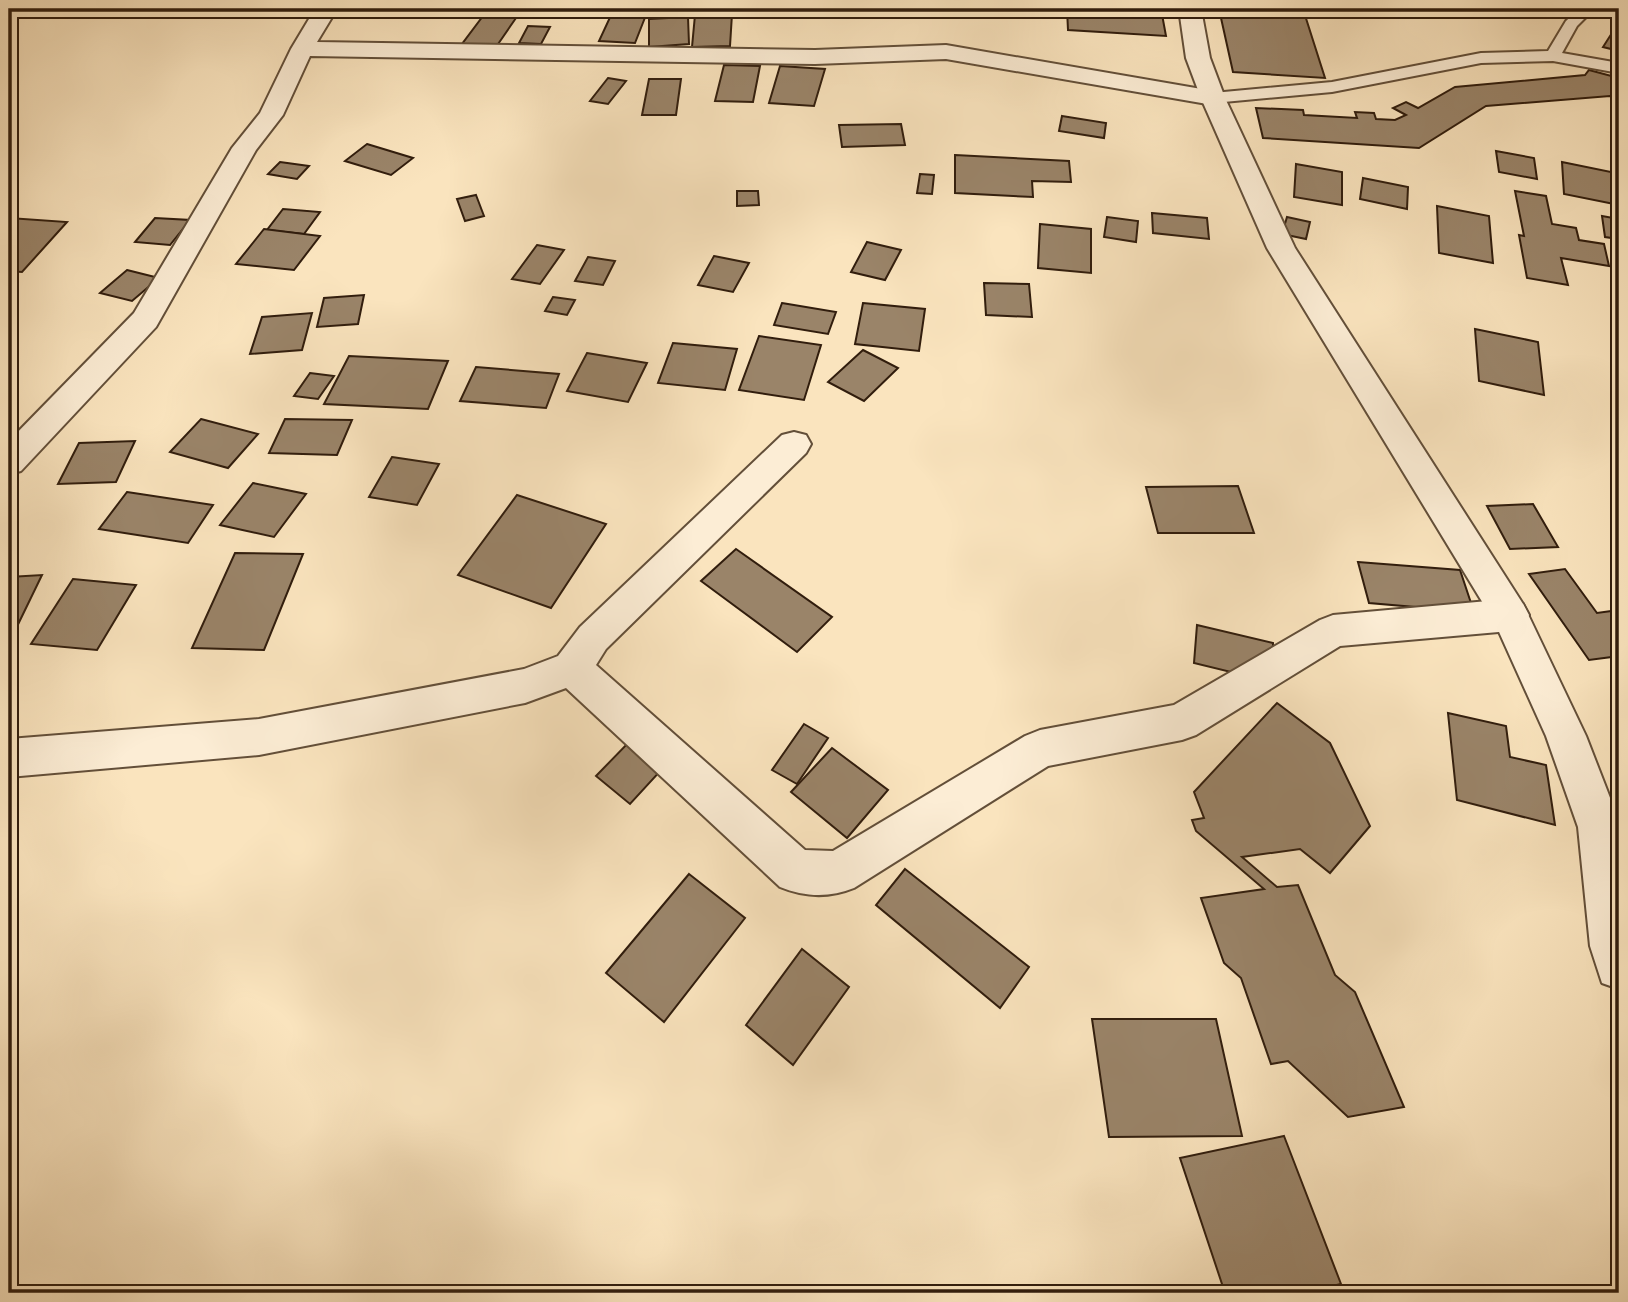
<svg xmlns="http://www.w3.org/2000/svg" width="1628" height="1302" font-family="'IM FELL English',serif">
  <style>
    .building { fill: #9a8469; stroke: #311d0d; stroke-width: 2 }
    .lines { fill: none; stroke-linecap: round; stroke-linejoin: round }
    .service-casing { stroke: #634f39; stroke-width: 4 }
    .minor-casing { stroke: #634f39; stroke-width: 4 }
    .tertiary-casing { stroke: #634f39; stroke-width: 4 }
    .service { fill: #fcedd5; fill-rule: evenodd }
    .minor { fill: #fcedd5; fill-rule: evenodd }
    .tertiary { fill: #fcedd5; fill-rule: evenodd }
  </style>
  <rect width="100%" height="100%" fill="#fae4be"/>
  <filter id="stains"><feTurbulence type="fractalNoise" baseFrequency=".00286" numOctaves="4"/><feColorMatrix values="0 0 0 0 .2 0 0 0 0 .09 0 0 0 0 .02 0 0 0 .5 -.17"/></filter>
  <radialGradient id="worn" r=".72"><stop offset=".6" stop-color="#630" stop-opacity="0"/><stop offset="1" stop-color="#630" stop-opacity=".3"/></radialGradient>
  <g class="building">
    <polygon points="377,9 419,9 413,16 373,13"/>
    <polygon points="450,9 516,9 515,13 448,12"/>
    <polygon points="1067,9 1161,9 1166,36 1068,30"/>
    <polygon points="1219,9 1303,9 1325,78 1233,72"/>
    <polygon points="1395,9 1526,9 1530,15"/>
    <polygon points="612,13 646,15 635,43 599,41"/>
    <polygon points="732,14 730,46 692,47 695,15"/>
    <polygon points="483,16 516,18 496,47 462,44"/>
    <polygon points="688,17 689,44 649,47 649,19"/>
    <polygon points="1619,22 1619,51 1603,47"/>
    <polygon points="528,26 550,27 541,44 519,43"/>
    <polygon points="724,65 760,66 753,102 715,101"/>
    <polygon points="780,66 825,69 814,106 769,103"/>
    <polygon points="1589,70 1619,78 1619,98 1610,96 1486,106 1419,148 1263,138 1256,108 1303,110 1304,115 1357,118 1355,112 1374,113 1376,119 1395,120 1406,115 1393,108 1406,102 1418,108 1455,87 1585,75"/>
    <polygon points="608,78 626,81 608,104 590,101"/>
    <polygon points="649,79 681,79 676,115 642,115"/>
    <polygon points="1062,116 1106,123 1104,138 1059,131"/>
    <polygon points="901,124 905,145 842,147 839,125"/>
    <polygon points="367,144 413,158 391,175 345,161"/>
    <polygon points="1496,151 1534,158 1537,179 1499,172"/>
    <polygon points="955,155 1069,161 1071,182 1032,181 1033,197 955,193"/>
    <polygon points="280,162 309,166 297,179 268,174"/>
    <polygon points="1562,162 1616,173 1619,205 1564,194"/>
    <polygon points="1296,164 1342,172 1342,205 1294,197"/>
    <polygon points="920,174 934,175 932,194 917,193"/>
    <polygon points="1363,178 1408,187 1407,209 1360,199"/>
    <polygon points="737,191 758,191 759,205 737,206"/>
    <polygon points="1515,191 1546,196 1552,224 1576,228 1579,240 1604,244 1609,266 1561,258 1568,285 1527,278 1519,235 1524,236"/>
    <polygon points="476,195 484,216 465,221 457,199"/>
    <polygon points="1437,206 1489,216 1493,263 1439,253"/>
    <polygon points="283,209 320,212 304,234 267,230"/>
    <polygon points="1152,213 1207,218 1209,239 1153,233"/>
    <polygon points="1602,216 1619,219 1619,239 1605,237"/>
    <polygon points="1107,217 1138,221 1136,242 1104,237"/>
    <polygon points="1287,217 1310,222 1306,239 1282,234"/>
    <polygon points="9,218 67,222 22,272 9,271"/>
    <polygon points="155,218 190,220 170,245 135,242"/>
    <polygon points="1040,224 1091,229 1091,273 1038,268"/>
    <polygon points="264,229 320,236 294,270 236,264"/>
    <polygon points="867,242 901,250 885,280 851,272"/>
    <polygon points="537,245 564,250 540,284 512,279"/>
    <polygon points="714,256 749,263 733,292 698,285"/>
    <polygon points="588,257 615,261 603,285 575,281"/>
    <polygon points="127,270 159,278 132,301 100,293"/>
    <polygon points="984,283 1029,284 1032,317 986,315"/>
    <polygon points="364,295 358,324 317,327 324,298"/>
    <polygon points="553,297 575,300 567,315 545,311"/>
    <polygon points="782,303 836,312 828,334 774,325"/>
    <polygon points="863,303 925,309 919,351 855,344"/>
    <polygon points="312,313 302,350 250,354 262,317"/>
    <polygon points="1475,329 1538,342 1544,395 1479,381"/>
    <polygon points="759,336 821,345 804,400 739,390"/>
    <polygon points="673,343 737,349 725,390 658,383"/>
    <polygon points="863,350 898,368 864,401 828,382"/>
    <polygon points="587,353 647,363 628,402 567,391"/>
    <polygon points="349,356 448,361 428,409 324,404"/>
    <polygon points="476,367 559,374 546,408 460,401"/>
    <polygon points="310,373 334,376 318,399 294,396"/>
    <polygon points="201,419 258,434 228,468 170,452"/>
    <polygon points="285,419 352,420 337,455 269,453"/>
    <polygon points="135,441 116,482 58,484 79,443"/>
    <polygon points="392,457 439,464 417,505 369,497"/>
    <polygon points="253,483 306,494 274,537 220,525"/>
    <polygon points="1238,486 1254,533 1158,533 1146,487"/>
    <polygon points="127,492 213,505 188,543 99,529"/>
    <polygon points="517,495 606,524 551,608 458,575"/>
    <polygon points="1533,504 1558,547 1510,549 1487,506"/>
    <polygon points="736,549 832,617 797,652 701,581"/>
    <polygon points="235,553 303,554 264,650 192,648"/>
    <polygon points="1358,562 1460,570 1474,612 1369,603"/>
    <polygon points="1565,569 1597,613 1619,610 1619,656 1589,660 1529,574"/>
    <polygon points="42,575 9,643 9,577"/>
    <polygon points="73,579 136,585 97,650 31,644"/>
    <polygon points="1197,625 1273,643 1272,682 1194,663"/>
    <polygon points="1277,703 1330,743 1370,826 1330,873 1300,849 1242,857 1277,887 1298,885 1335,975 1355,992 1404,1107 1348,1117 1288,1061 1271,1064 1241,978 1224,963 1201,898 1264,889 1196,831 1192,820 1204,818 1194,792"/>
    <polygon points="1448,713 1506,726 1510,757 1546,765 1555,825 1457,800"/>
    <polygon points="804,724 828,738 797,784 772,770"/>
    <polygon points="630,741 664,767 630,804 596,776"/>
    <polygon points="832,748 888,790 847,838 791,792"/>
    <polygon points="905,869 1029,967 1000,1008 876,905"/>
    <polygon points="689,874 745,918 664,1022 606,973"/>
    <polygon points="802,949 849,987 793,1065 746,1025"/>
    <polygon points="1092,1019 1216,1019 1242,1136 1109,1137"/>
    <polygon points="1284,1136 1341,1284 1301,1293 1225,1293 1180,1158"/>
  </g>
  <g class="lines">
    <g class="service-casing">
      <polygon id="service" points="1579,9 1594,9 1577,26 1562,53 1619,63 1619,73 1553,61 1481,63 1332,92 1213,103 1205,98 1213,93 1332,82 1481,53 1548,51 1566,21"/>
    </g>
    <g class="minor-casing">
      <g id="minor">
        <polygon points="315,9 337,9 317,42 815,50 946,45 1213,91 1222,93 1225,98 1222,103 1213,105 946,59 815,64 310,56 283,115 256,150 156,327 21,471 9,474 9,441 134,313 232,148 260,113 291,49"/>
        <path d="M794 432 806 435 811 444 806 453 606 649 596 665 805 850 833 851 1025 736 1040 730 1174 705 1320 620 1333 615 1510 599 1523 604 1529 615 1523 626 1510 631 1340 646 1196 735 1182 740 1048 766 854 888C830 898 804 897 780 887L566 688 525 703 259 755 9 777V739L259 719 524 669 558 656 580 627 782 435Z"/>
      </g>
    </g>
    <g class="tertiary-casing">
      <polygon id="tertiary" points="1179,9 1201,9 1210,58 1225,98 1295,248 1523,604 1586,736 1619,821 1619,989 1602,983 1590,946 1578,827 1546,736 1495,623 1267,248 1201,98 1186,58"/>
    </g>
    <use href="#service" class="service"/>
    <use href="#minor" class="minor"/>
    <use href="#tertiary" class="tertiary"/>
  </g>
  <rect width="1628" height="1302" fill="none" stroke="#fae4be" stroke-width="35"/>
  <rect x="10" y="10" width="1607" height="1281" fill="none" stroke="#311d0d" stroke-width="3.5"/>
  <rect x="18" y="18" width="1593" height="1267" fill="none" stroke="#311d0d" stroke-width="2"/>
  <rect width="100%" height="100%" filter="url(#stains)"/>
  <rect width="100%" height="100%" fill="url(#worn)"/>
</svg>
